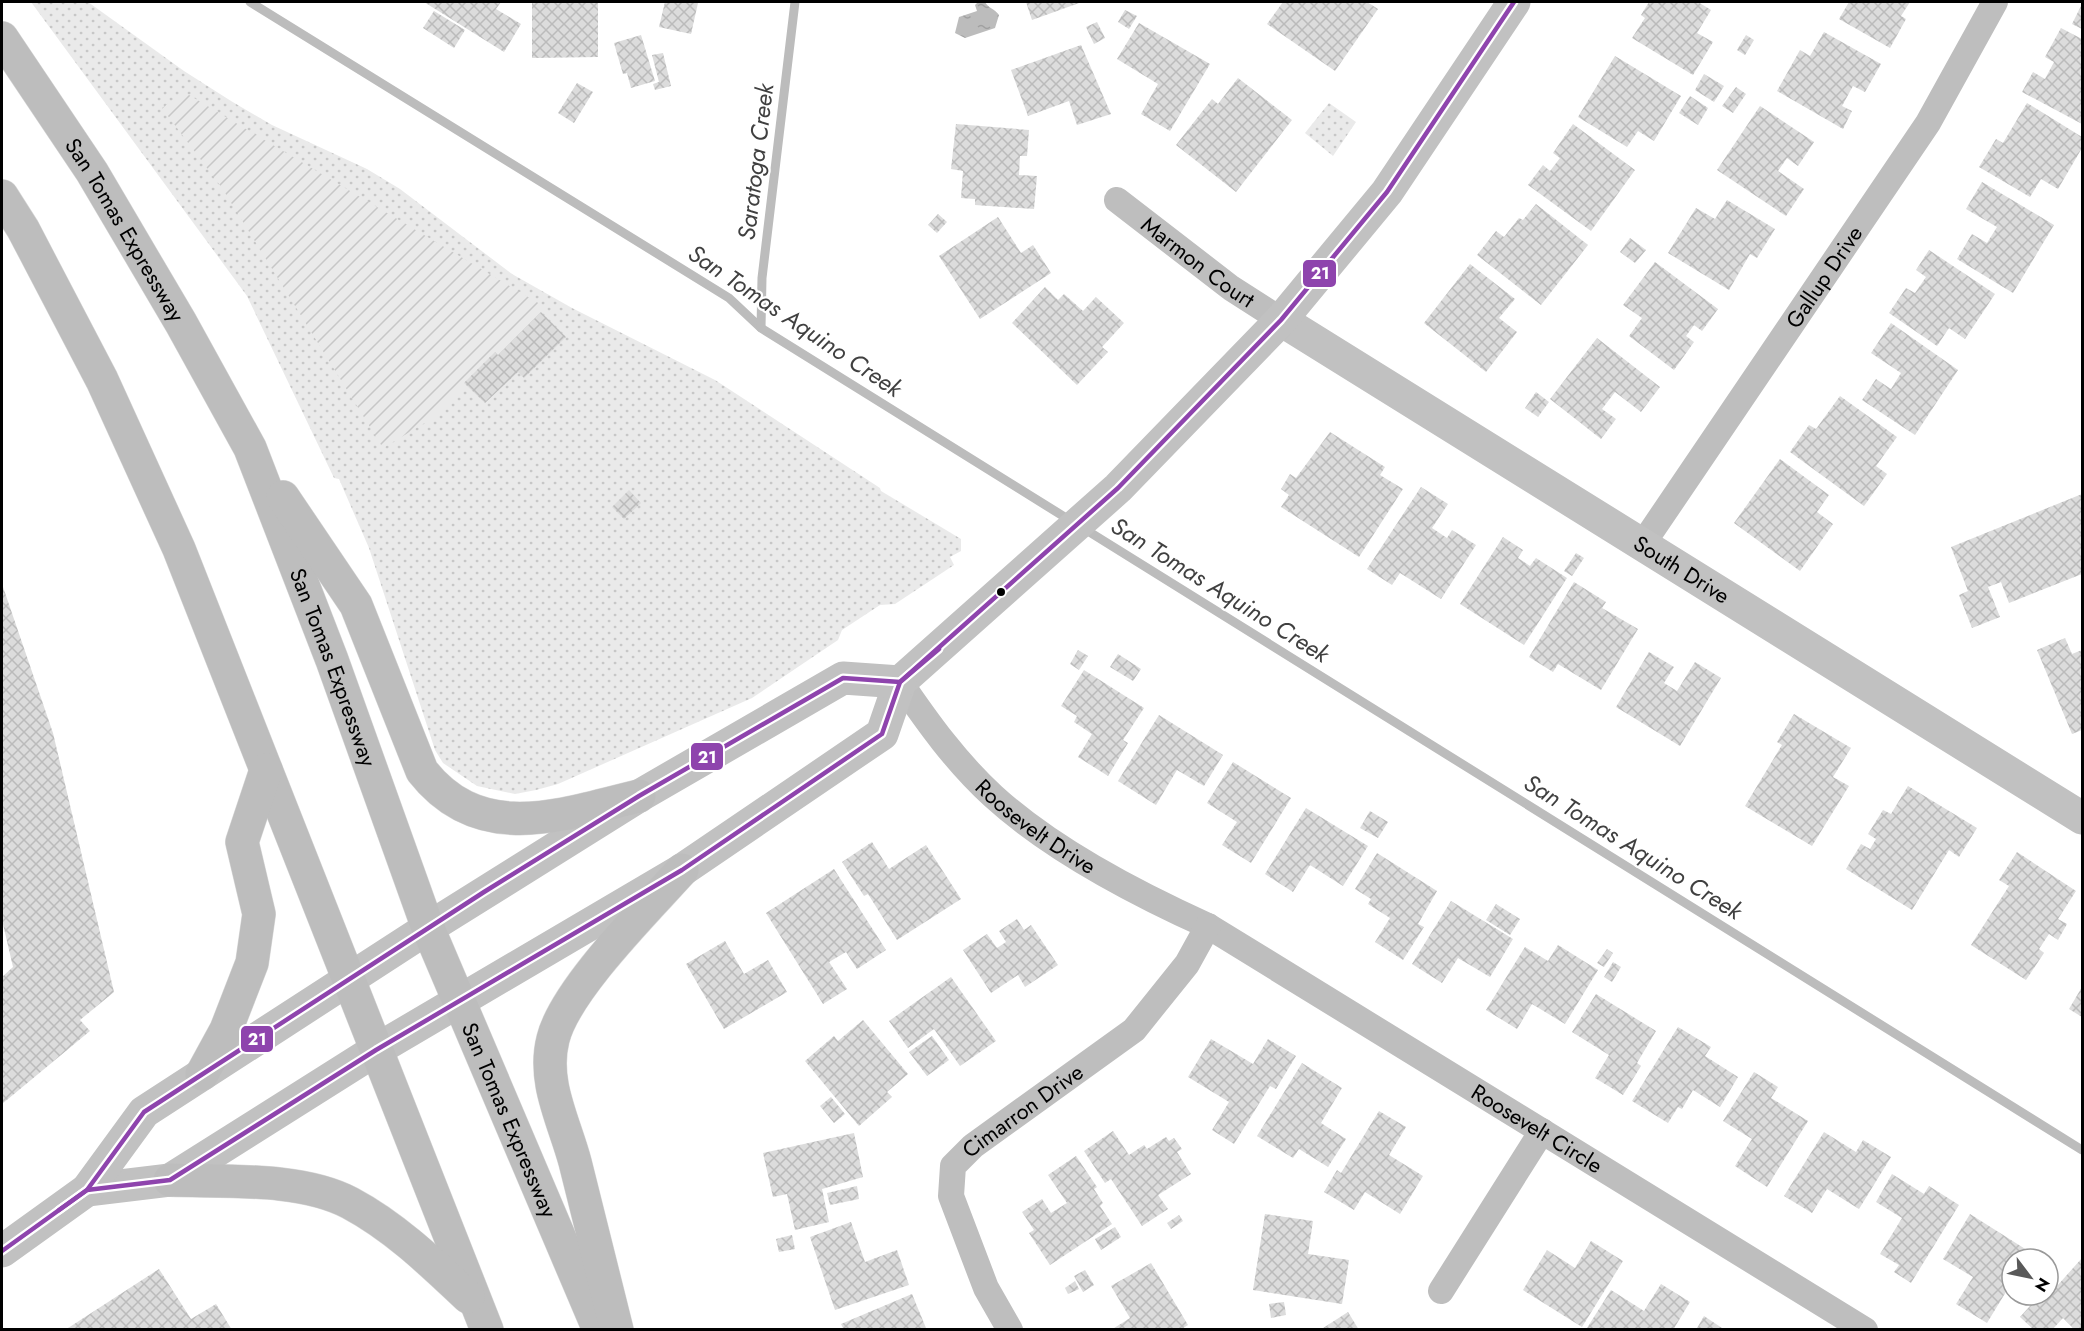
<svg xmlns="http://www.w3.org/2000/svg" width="2084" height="1331" font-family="Jost,sans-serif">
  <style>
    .park { fill: url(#park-dots) }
    .garden { fill: url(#garden-furrows) }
    .water { fill: url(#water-ripples) }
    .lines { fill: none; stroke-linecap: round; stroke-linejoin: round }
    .stream { stroke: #bcbcbc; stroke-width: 9 }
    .building { fill: url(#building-cross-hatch) }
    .highway-casing { stroke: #dbdbdb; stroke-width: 34 }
    .street { stroke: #bebebe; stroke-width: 26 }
    .secondary { stroke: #c1c1c1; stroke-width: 33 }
    .highway { stroke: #bdbdbd; stroke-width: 33 }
    .bus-1-casing { stroke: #fff; stroke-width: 9 }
    .bus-1 { stroke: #8e44ad; stroke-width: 4.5 }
    .bus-dot { fill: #000; stroke: #fff; stroke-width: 2 }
    .labels { text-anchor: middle; stroke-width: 4.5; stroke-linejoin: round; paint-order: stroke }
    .street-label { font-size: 22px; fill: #000; stroke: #fff }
    .water-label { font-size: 24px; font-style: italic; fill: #404040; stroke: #fff }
    .line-badge { stroke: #fff; stroke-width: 2 }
    .badge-label { font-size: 16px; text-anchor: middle; font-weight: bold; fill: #fff }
  </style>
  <defs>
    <pattern id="park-dots" width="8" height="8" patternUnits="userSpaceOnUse" patternTransform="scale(1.5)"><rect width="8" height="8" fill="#eaeaea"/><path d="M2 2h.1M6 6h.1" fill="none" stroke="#c7c7c7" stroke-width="1.8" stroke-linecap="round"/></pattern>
    <pattern id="garden-furrows" width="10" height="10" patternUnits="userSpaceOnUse" patternTransform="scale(1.5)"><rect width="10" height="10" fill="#eaeaea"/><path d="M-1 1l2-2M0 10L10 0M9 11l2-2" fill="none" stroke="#c7c7c7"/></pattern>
    <pattern id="water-ripples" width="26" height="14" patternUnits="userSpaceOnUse" patternTransform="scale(1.5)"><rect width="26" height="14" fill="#bcbcbc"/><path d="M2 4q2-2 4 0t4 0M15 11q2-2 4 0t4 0" fill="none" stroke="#a0a0a0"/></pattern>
    <pattern id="building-cross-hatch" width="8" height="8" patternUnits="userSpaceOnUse" patternTransform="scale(1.5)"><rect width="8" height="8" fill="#dcdcdc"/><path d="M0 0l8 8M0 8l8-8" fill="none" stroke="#bbb"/></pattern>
  </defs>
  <rect width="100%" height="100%" fill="#fff"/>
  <g class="park">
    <polygon points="31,2 88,2 184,71 231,101 272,125 367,169 400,189 512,274 572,308 715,380 880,488 881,491 961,539 961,551 950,557 954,565 895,604 880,605 842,630 838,640 752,698 558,784 536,790 515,794 477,786 443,763 435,750 369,548 339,479 334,478 247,296"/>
    <polygon points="1329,103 1356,122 1333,156 1305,133"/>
  </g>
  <polygon class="garden" points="184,92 545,307 498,355 495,352 464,383 467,386 438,415 383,448 222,188 162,108"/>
  <path class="water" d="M978 2H985C988 8 995 9 999 15L995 28 965 38 955 33 959 17 977 11 975 5Z"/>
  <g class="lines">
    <g class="stream">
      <polyline points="250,2 729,298 761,328 1071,521"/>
      <polyline points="761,328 762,278 795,2"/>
      <polyline points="1083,528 2082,1150"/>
    </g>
  </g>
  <g class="building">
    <polygon points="424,2 501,2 496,9 521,24 504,52"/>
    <polygon points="532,2 598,2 598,57 532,58"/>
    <polygon points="665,2 698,3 691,34 659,27"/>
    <polygon points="1026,2 1082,2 1032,20"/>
    <polygon points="1283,2 1367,2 1378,9 1335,71 1267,24"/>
    <polygon points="1649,2 1698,2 1711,10 1697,33 1713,42 1693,75 1632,38 1645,18 1641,15"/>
    <polygon points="1849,2 1910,2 1901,16 1906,19 1890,48 1839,19"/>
    <polygon points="2082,4 2082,29 2072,24"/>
    <polygon points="1125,10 1137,16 1129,29 1118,22"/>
    <polygon points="434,11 465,30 454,48 423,28"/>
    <polygon points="1097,22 1105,38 1094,44 1086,27"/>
    <polygon points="1139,23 1210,64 1170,131 1141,114 1158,84 1117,59"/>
    <polygon points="2061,28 2082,39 2082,124 2022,92 2033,72 2045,79 2054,62 2045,57"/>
    <polygon points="1824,32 1881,64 1865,92 1853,86 1842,106 1852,111 1843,129 1777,91 1800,50 1810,56"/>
    <polygon points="641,35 655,81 631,88 627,73 623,74 614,43"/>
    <polygon points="1746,35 1754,40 1745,55 1737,50"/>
    <polygon points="1081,45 1111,114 1077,125 1069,101 1028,116 1011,70"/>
    <polygon points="663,53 671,86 655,90 653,84 659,82 652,55"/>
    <polygon points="1615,56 1681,96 1654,141 1638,131 1627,147 1578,117"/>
    <polygon points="1704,74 1724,86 1714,102 1695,90"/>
    <polygon points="1238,78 1292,120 1236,192 1176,145 1212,99 1218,104"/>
    <polygon points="577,83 593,92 574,123 558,113"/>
    <polygon points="1736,87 1746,94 1733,113 1722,106"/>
    <polygon points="1690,96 1708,108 1698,125 1679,113"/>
    <polygon points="2027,103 2082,137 2082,148 2058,189 2041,179 2030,197 1979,167 1996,139 2003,143"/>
    <polygon points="1760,106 1814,142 1798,166 1787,158 1778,171 1804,189 1786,216 1717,170"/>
    <polygon points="956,124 1029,130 1027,156 1020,156 1019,175 1037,176 1034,209 975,205 975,199 961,198 963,171 951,169"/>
    <polygon points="1573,124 1635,170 1591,231 1528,185 1543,165 1550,171 1560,158 1553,153"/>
    <polygon points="1982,182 2054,225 2013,293 1957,259 1972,234 1987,243 1997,227 1966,209"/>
    <polygon points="1727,200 1775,229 1757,258 1750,254 1729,290 1668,253 1696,208 1715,219"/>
    <polygon points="1536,204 1588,245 1541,305 1477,255 1496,231 1504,237 1519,218 1523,220"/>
    <polygon points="938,214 947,222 937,233 928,225"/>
    <polygon points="998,217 1021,253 1033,245 1051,273 980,319 939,256"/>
    <polygon points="1630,238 1646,250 1635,263 1620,252"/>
    <polygon points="1929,250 1995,294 1965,339 1949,328 1937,346 1889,313 1906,288 1915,293 1926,277 1916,270"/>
    <polygon points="1655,262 1718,309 1702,331 1694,325 1686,336 1694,342 1674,370 1629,336 1642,318 1623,305"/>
    <polygon points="1470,264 1515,299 1499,318 1517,332 1486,372 1424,323"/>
    <polygon points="1045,287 1058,300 1064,294 1083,311 1096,297 1124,323 1102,347 1108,352 1077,385 1012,323"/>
    <polygon points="541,312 566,337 524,378 518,372 485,403 464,383 495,352 498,355"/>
    <polygon points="1891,323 1958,370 1915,435 1862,400 1876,379 1891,389 1901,373 1871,353"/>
    <polygon points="1597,338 1660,387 1641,412 1615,392 1602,409 1616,419 1601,439 1550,399"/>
    <polygon points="1536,392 1549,402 1538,417 1525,408"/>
    <polygon points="1840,396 1897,437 1876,466 1887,474 1864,506 1790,452 1809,425 1816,429"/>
    <polygon points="1330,432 1385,467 1380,475 1403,489 1359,557 1281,507 1289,495 1281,489 1290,474 1296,478"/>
    <polygon points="1780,459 1829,495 1817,512 1833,524 1800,571 1734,523"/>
    <polygon points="1421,487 1448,504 1432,528 1447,538 1452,530 1476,545 1441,599 1400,573 1392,585 1367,569"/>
    <polygon points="629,490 641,503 624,519 612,507"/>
    <polygon points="2082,494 2082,574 2009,603 2001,582 1988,587 2000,617 1972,628 1959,595 1968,591 1951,547"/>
    <polygon points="1503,537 1523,550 1518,558 1530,566 1536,558 1567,578 1524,645 1460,604"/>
    <polygon points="1576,553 1584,558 1572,576 1564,571"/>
    <polygon points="1574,582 1606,602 1602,608 1638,629 1601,690 1558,664 1553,672 1529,657"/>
    <polygon points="2,584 53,733 114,992 80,1020 90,1031 2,1104 2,977 13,967 2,920"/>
    <polygon points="2065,638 2072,654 2082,650 2082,730 2072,734 2037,650"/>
    <polygon points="1078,650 1088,656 1079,670 1070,664"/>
    <polygon points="1649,652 1674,667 1664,683 1677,691 1695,662 1721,678 1680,746 1616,707"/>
    <polygon points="1118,654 1141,669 1133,681 1110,667"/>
    <polygon points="1084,670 1144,708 1123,740 1128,743 1108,776 1078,757 1092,734 1074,722 1077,716 1061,706"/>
    <polygon points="1794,714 1851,748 1833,777 1849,786 1812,846 1745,806 1782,745 1777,742"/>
    <polygon points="1159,715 1223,755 1204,786 1177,770 1156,805 1118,781"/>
    <polygon points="1233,762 1291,798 1251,863 1222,845 1237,822 1207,803"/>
    <polygon points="1908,786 1977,828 1959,857 1949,850 1912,910 1846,869 1861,844 1870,849 1876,839 1868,834 1883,810 1891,814"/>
    <polygon points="1306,808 1368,846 1343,886 1310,865 1293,892 1265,874"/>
    <polygon points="1370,811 1388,822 1378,838 1360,828"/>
    <polygon points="872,842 889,869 926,845 961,899 897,940 868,894 864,896 842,862"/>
    <polygon points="2017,852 2076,891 2058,919 2067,924 2058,940 2049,934 2039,949 2044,953 2026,980 1971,945 2009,886 1999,880"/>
    <polygon points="1377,853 1437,891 1418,924 1424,927 1403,960 1375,942 1390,918 1368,904 1371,899 1355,889"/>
    <polygon points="834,869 886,950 857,969 846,952 829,962 847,989 823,1004 766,913"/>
    <polygon points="1451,901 1513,939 1490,977 1458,958 1442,983 1412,964"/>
    <polygon points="1496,904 1520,919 1510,935 1486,920"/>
    <polygon points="1017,919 1024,930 1031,925 1058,965 1025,987 1018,975 991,993 963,950 987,934 997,948 1006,942 999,931"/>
    <polygon points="725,941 744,974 768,960 787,992 724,1029 686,964"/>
    <polygon points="1558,945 1598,970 1565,1024 1532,1004 1517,1029 1486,1010 1525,947 1548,961"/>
    <polygon points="1607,949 1613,953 1604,967 1597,963"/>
    <polygon points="1613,962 1621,967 1612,982 1604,977"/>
    <polygon points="951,977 996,1041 960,1066 934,1029 908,1048 889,1021"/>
    <polygon points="2082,987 2082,1017 2069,1009"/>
    <polygon points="1596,994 1656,1031 1637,1063 1641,1066 1623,1095 1595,1078 1609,1055 1572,1032"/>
    <polygon points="863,1020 908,1074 887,1092 892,1097 859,1126 805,1061 834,1036 838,1041"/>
    <polygon points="1678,1027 1711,1047 1705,1056 1738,1077 1720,1107 1693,1090 1682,1109 1678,1107 1668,1123 1632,1101"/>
    <polygon points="932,1036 949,1060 927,1076 909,1052"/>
    <polygon points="1211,1039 1253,1064 1268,1039 1296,1056 1276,1089 1270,1086 1234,1144 1212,1130 1229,1102 1188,1077"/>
    <polygon points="1302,1063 1342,1088 1321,1123 1346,1139 1328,1167 1299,1149 1293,1158 1257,1136"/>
    <polygon points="1754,1072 1778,1087 1771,1098 1808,1121 1767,1187 1735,1166 1752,1139 1723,1121"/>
    <polygon points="831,1097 845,1114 834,1123 820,1106"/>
    <polygon points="1379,1111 1406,1127 1389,1155 1423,1176 1400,1214 1365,1192 1354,1210 1324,1192 1337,1170 1341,1173"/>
    <polygon points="1113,1131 1129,1155 1144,1145 1147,1149 1166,1137 1169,1141 1174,1138 1182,1149 1177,1152 1191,1174 1158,1195 1168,1209 1142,1226 1111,1179 1105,1183 1084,1151"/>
    <polygon points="1824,1132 1856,1152 1863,1140 1891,1157 1859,1209 1827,1189 1812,1213 1784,1196"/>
    <polygon points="854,1133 863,1177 822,1189 829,1222 795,1230 787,1194 773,1197 763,1153"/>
    <polygon points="1076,1156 1097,1187 1094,1189 1103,1203 1100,1206 1112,1224 1050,1265 1029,1233 1034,1230 1022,1212 1042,1199 1051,1213 1067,1203 1048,1175"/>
    <polygon points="1892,1174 1924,1194 1929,1186 1959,1205 1911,1283 1894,1272 1899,1265 1880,1254 1902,1218 1876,1202"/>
    <polygon points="857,1186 859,1199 830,1205 827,1193"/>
    <polygon points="1265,1214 1313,1221 1308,1254 1349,1260 1342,1304 1253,1290"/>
    <polygon points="1970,1214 2030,1252 2026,1259 2012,1259 2012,1282 1987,1323 1956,1304 1973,1277 1943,1259"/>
    <polygon points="1179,1215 1183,1221 1171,1229 1167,1223"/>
    <polygon points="851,1222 865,1262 897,1250 909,1285 835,1310 810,1237"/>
    <polygon points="1115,1227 1121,1237 1101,1250 1095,1239"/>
    <polygon points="792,1235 795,1249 779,1252 776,1239"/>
    <polygon points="1591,1241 1623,1261 1582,1327 1523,1290 1547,1250 1575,1268"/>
    <polygon points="2082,1258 2082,1330 2075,1330 2063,1318 2052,1330 2034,1330 2020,1317 2040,1295 2049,1295"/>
    <polygon points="1151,1263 1188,1325 1180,1330 1111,1330 1130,1318 1111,1286"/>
    <polygon points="159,1269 191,1319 216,1304 232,1330 65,1330"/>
    <polygon points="1085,1270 1094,1285 1083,1292 1074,1276"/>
    <polygon points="1075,1281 1079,1289 1068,1294 1065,1288"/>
    <polygon points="1661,1284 1690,1302 1673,1330 1587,1328 1611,1290 1644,1311"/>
    <polygon points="912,1294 926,1328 844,1330 841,1324"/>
    <polygon points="1284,1302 1286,1315 1271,1318 1269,1304"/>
    <polygon points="1348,1312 1359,1330 1320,1330"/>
    <polygon points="1704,1316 1725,1330 1696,1330"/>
  </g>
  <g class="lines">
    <g class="highway-casing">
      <g id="highway">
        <path id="s6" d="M2 38 92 172 181 323 250 448 332 660 428 928 599 1330"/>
        <polyline points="2,196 23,229 102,380 179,549 487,1330"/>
        <path d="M283 497 356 605 422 771C480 845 561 815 639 796"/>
        <polyline points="202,1074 226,1030 252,963 259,914 242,842 266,770"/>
        <path d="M170 1180C225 1182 301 1177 350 1203 395 1227 432 1263 468 1297"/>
        <path d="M617 1330C603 1274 589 1218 575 1162 564 1121 542 1082 553 1039 565 990 647 909 682 870"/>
      </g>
    </g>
    <g class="street">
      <path id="s1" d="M1117 200 1231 288 1281 320"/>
      <path id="s2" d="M1642 545 1928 123 1995 2"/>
      <path id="s3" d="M900 682C928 723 956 762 993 796 1051 849 1137 894 1208 926L1865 1330"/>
      <polyline points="1441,1291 1542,1131"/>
      <path id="s4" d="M1010 1330 986 1288 951 1196 953 1166 973 1146 1134 1030 1187 964 1208 926"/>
    </g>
    <g class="secondary">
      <path id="s5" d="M1281 320 2082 818"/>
      <polyline points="87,1190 170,1180 376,1050 682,870 882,734 900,682 1118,488 1281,320 1387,192 1514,2"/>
      <polyline points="2,1251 87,1190 144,1112 428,928 639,796 843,678 900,682"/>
    </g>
    <use href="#highway" class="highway"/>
    <g class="bus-1-casing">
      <g id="bus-1">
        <polyline points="59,1210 87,1190 144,1112 484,892 639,796 843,678 900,682 939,649"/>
        <polyline points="2,1251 87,1190 170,1180 376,1050 682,870 882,734 900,682 1118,488 1281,320 1387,192 1514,2"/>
      </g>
    </g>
    <use href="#bus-1" class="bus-1"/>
  </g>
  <circle class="bus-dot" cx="1001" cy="592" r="5"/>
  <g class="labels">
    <g class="street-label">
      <text dy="8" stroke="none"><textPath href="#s6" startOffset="228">San Tomas Expressway</textPath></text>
      <text dy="8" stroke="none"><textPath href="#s1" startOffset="102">Marmon Court</textPath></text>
      <text dy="8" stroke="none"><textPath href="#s2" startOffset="324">Gallup Drive</textPath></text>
      <text dy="8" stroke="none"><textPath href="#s5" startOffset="472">South Drive</textPath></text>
      <text dy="8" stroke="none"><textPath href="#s6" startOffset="714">San Tomas Expressway</textPath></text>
      <text dy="8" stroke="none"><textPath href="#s3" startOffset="200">Roosevelt Drive</textPath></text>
      <text dy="8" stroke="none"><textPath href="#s4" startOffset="266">Cimarron Drive</textPath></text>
      <text dy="8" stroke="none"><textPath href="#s6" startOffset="1200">San Tomas Expressway</textPath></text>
      <text dy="8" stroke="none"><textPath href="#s3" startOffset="786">Roosevelt Circle</textPath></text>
    </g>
    <g class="water-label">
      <text transform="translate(756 162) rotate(-83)" y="8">Saratoga Creek</text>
      <text transform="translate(795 321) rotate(34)" y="8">San Tomas Aquino Creek</text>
      <text transform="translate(1220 590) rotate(32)" y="8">San Tomas Aquino Creek</text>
      <text transform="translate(1633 847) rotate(32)" y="8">San Tomas Aquino Creek</text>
    </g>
  </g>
  <g class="line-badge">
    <rect x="1302" y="259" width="35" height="29" rx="6" fill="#8e44ad"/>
    <rect x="690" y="742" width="34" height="29" rx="6" fill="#8e44ad"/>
    <rect x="240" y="1025" width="34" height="28" rx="6" fill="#8e44ad"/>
  </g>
  <g class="badge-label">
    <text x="1320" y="279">21</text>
    <text x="707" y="763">21</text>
    <text x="257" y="1045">21</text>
  </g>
  <rect width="2084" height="1331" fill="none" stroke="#000000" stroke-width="6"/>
  <g transform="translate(2030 1277) rotate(122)"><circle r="28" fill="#ffffff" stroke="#999999" stroke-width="1.5"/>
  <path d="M0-4.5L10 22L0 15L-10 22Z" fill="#595959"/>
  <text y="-9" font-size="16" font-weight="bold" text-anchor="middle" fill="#000000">N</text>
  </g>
</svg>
